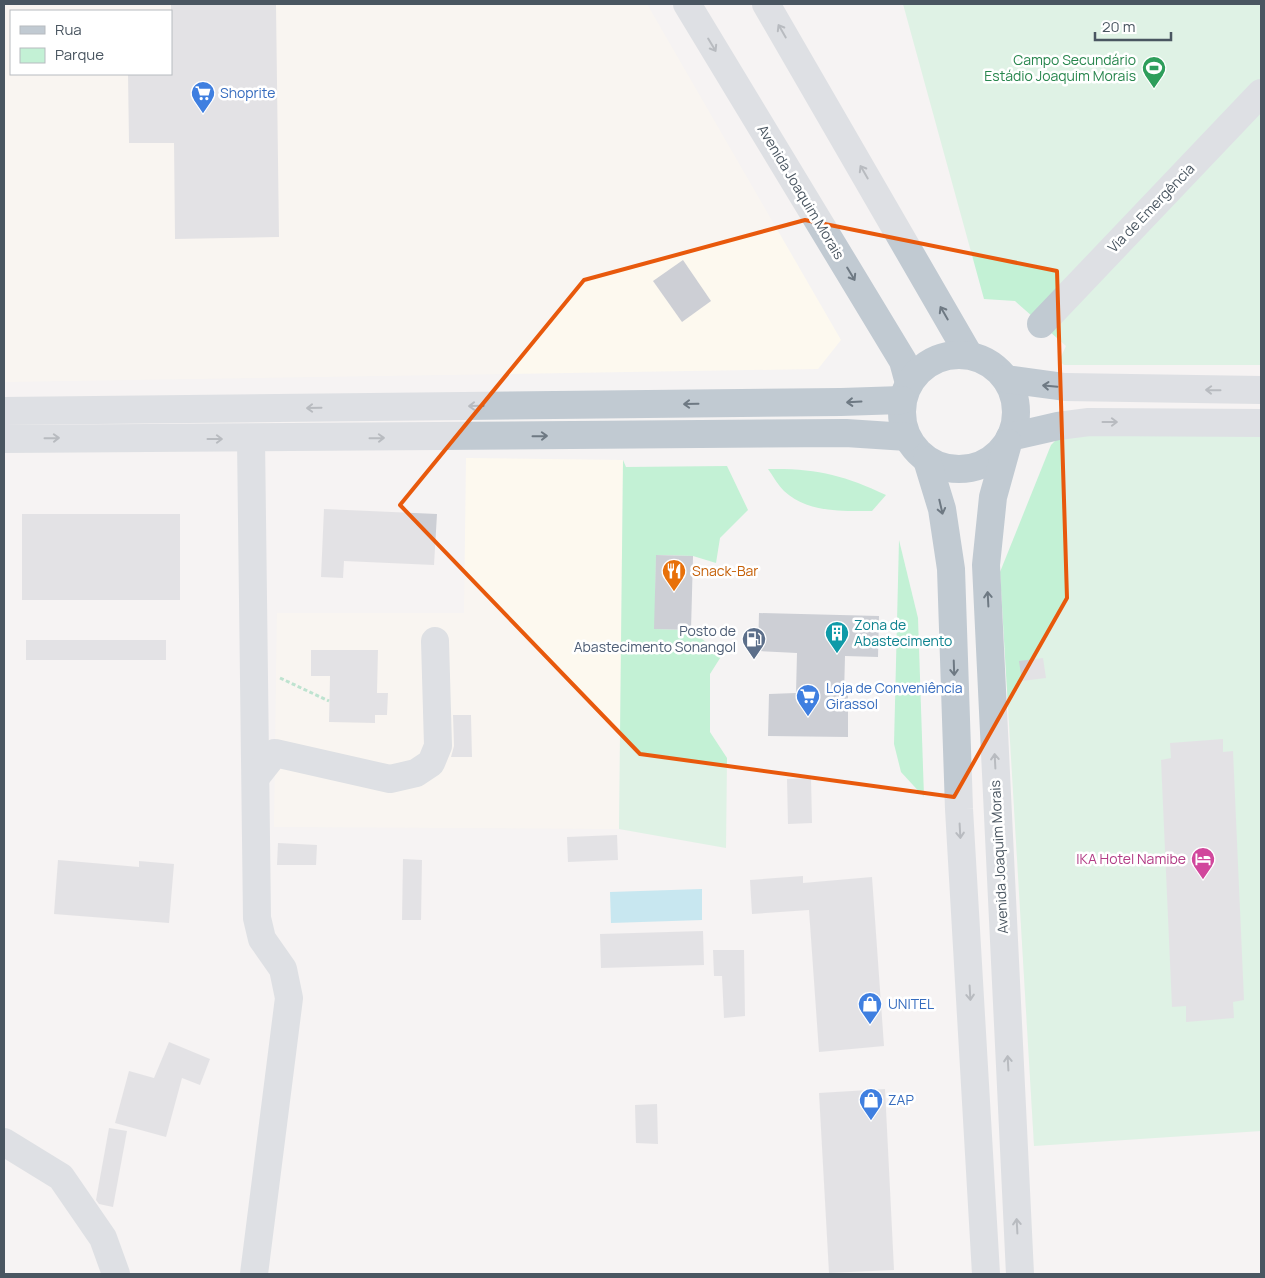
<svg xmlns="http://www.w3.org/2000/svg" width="1265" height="1278" font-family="Manrope,sans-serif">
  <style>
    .commercial { fill: #fdf9ef; fill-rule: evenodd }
    .green { fill: #c3f1d5 }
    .water { fill: #90daee }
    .building { fill: #cdcfd5 }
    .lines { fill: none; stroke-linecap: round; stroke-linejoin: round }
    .path { stroke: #7ad0a6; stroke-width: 3; stroke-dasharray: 4 2.5; stroke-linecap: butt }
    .minor { stroke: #c1cad2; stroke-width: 28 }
    .oneway { stroke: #6e7983 }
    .marked { fill: none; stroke: #e8590c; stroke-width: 4; stroke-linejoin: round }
    .labels { text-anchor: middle; stroke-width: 5; stroke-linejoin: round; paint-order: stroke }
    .leisure-label { font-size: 14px; fill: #27864d; stroke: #fff; text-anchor: end }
    .shop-label { font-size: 14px; fill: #366cbe; stroke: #fff; text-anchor: start }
    .street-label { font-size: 14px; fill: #4a5661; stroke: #fff }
    .food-label { font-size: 14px; fill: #c56008; stroke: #fff; text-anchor: start }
    .culture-label { font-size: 14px; fill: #0d838f; stroke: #fff; text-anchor: start }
    .service-label { font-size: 14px; fill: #4e5e75; stroke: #fff; text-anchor: end }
    .hotel-label { font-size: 14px; fill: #b23c85; stroke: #fff; text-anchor: end }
  </style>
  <rect width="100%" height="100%" fill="#f5f3f3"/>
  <g class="commercial">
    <path d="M4 4H647L841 340 818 369 4 382ZM11 11H171V74H11Z"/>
    <polygon points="466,458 623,460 619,829 274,827 277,601 277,613 464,613"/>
  </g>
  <g class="green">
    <polygon points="903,4 1261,4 1261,365 1064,365 1059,361 1066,346 1015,301 984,299"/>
    <polygon points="1066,435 1261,435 1261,1131 1034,1146 1000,572 1051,445 1058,438"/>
    <polygon points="623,460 626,467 727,466 748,510 720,538 716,563 693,556 656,555 655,629 691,630 722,655 710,674 710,732 727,758 726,848 619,829"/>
    <path d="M768 469C815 468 844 475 886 495L872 511C841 511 808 513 784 491 778 485 773 476 768 469Z"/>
    <polygon points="899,540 918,618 924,797 901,772 894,744"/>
  </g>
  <polygon class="water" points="702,889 702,920 611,923 610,892"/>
  <g class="building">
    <polygon points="171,4 276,4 279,237 175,239 174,143 129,143 128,74 171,74"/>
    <polygon points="683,260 711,301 682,322 653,281"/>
    <polygon points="324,509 437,514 434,565 344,561 343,578 321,577"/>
    <rect x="22" y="514" width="158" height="86"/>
    <polygon points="656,555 693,556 691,630 654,629"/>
    <polygon points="759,613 879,616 878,657 845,656 844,695 848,695 848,737 768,736 769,694 796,693 797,653 758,651"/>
    <rect x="26" y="640" width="140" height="20"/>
    <polygon points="311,650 378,650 377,693 388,693 387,715 375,715 375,723 329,722 330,676 311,676"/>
    <polygon points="1043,658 1046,678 1022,681 1019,661"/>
    <polygon points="453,715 471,715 472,757 451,757 454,746"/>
    <polygon points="1223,739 1223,752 1233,751 1244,1000 1233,1002 1234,1018 1186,1022 1186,1006 1172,1007 1161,760 1171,758 1170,743"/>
    <polygon points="811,778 812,823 788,824 787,779"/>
    <polygon points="617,835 618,860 568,862 567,837"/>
    <polygon points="278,843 317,845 316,865 277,865"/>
    <polygon points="403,859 422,860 421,920 402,920"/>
    <polygon points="58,860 139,867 139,861 174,864 169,923 54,914"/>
    <polygon points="803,876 803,883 872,877 884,1046 819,1052 809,910 752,914 750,880"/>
    <polygon points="703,931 704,965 601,968 600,934"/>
    <polygon points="713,950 744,950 745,1016 724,1018 722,976 714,976"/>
    <polygon points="169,1042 210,1059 200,1085 182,1078 166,1137 115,1123 129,1071 154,1078"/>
    <polygon points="885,1089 894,1270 829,1273 819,1093"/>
    <polygon points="657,1104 658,1144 636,1143 635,1105"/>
    <polygon points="109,1128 127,1131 113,1207 99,1204 96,1200"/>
  </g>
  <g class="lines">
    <polyline class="path" points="280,678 329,701"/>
    <g class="minor">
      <polyline points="687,4 903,361 909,383"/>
      <polyline points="766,4 969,355"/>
      <polyline points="1041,324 1261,93"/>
      <circle cx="959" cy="412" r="57"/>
      <polyline points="1006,379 1065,387 1261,390"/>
      <polyline points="4,411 841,402 902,400"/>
      <polyline points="1010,437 1058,426 1089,422 1261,423"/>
      <polyline points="4,439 846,433 907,437"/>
      <polyline points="251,439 257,918 262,939 283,969 289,998 254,1274"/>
      <polyline points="1008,443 993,497 986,565 1020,1274"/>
      <polyline points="927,460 942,509 951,569 959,809 986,1274"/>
      <polyline points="256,777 275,753 390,779 416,773 431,763 438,746 435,641"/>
      <polyline points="4,1142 61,1177 103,1238 116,1274"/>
    </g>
  </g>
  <defs><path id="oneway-shaft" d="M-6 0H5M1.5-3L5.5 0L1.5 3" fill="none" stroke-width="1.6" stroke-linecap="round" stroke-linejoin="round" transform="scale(1.25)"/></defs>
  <g class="oneway">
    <use href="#oneway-shaft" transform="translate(782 31) rotate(-120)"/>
    <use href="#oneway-shaft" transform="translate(712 45) rotate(59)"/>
    <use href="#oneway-shaft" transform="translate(864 172) rotate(-120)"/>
    <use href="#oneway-shaft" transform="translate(851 274) rotate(59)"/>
    <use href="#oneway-shaft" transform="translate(944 313) rotate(-120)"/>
    <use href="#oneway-shaft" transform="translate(1050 386) rotate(-175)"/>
    <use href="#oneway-shaft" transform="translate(1213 390) rotate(-179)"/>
    <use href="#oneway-shaft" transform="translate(854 402) rotate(177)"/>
    <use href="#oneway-shaft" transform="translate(691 404) rotate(179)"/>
    <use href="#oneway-shaft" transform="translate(476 406) rotate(179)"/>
    <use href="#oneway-shaft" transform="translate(314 408) rotate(179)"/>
    <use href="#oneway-shaft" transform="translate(1110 422)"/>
    <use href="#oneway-shaft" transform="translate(540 436) rotate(-1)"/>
    <use href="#oneway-shaft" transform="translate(52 438) rotate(-1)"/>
    <use href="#oneway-shaft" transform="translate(377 438) rotate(-1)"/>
    <use href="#oneway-shaft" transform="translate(215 439)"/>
    <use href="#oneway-shaft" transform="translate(941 507) rotate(77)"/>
    <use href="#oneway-shaft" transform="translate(988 599) rotate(-93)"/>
    <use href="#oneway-shaft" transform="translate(954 668) rotate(88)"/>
    <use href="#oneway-shaft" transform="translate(995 761) rotate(-93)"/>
    <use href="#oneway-shaft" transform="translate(960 831) rotate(87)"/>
    <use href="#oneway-shaft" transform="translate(970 993) rotate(87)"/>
    <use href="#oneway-shaft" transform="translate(1008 1063) rotate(-93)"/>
    <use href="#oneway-shaft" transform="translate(1017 1226) rotate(-93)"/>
  </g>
  <path d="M0 0H1265V1278H0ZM805 220 1057 271 1067 598 954 797 640 754 400 505 584 280Z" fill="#f5f3f3" fill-opacity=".55" fill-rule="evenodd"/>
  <path class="marked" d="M805 220 1057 271 1067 598 954 797 640 754 400 505 584 280Z"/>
  <defs>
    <g id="stadium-pin" transform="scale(1.25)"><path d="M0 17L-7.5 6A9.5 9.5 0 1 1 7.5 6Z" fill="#2e9e5b" stroke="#fff"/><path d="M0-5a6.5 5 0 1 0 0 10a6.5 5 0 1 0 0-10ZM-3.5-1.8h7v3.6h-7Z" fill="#fff"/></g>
    <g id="supermarket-pin" transform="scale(1.25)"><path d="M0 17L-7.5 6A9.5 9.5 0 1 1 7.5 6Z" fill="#3f7fe0" stroke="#fff"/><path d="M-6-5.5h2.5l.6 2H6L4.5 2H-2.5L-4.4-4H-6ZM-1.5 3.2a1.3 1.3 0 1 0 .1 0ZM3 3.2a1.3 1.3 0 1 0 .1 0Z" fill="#fff"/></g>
    <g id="restaurant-pin" transform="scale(1.25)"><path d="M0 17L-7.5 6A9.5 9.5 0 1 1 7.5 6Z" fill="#e8710a" stroke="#fff"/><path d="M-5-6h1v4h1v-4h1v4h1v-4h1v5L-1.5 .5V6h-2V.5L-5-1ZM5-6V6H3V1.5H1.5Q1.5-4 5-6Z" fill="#fff"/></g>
    <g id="building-pin" transform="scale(1.25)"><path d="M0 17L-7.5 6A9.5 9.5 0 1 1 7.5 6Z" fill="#0f9aa8" stroke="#fff"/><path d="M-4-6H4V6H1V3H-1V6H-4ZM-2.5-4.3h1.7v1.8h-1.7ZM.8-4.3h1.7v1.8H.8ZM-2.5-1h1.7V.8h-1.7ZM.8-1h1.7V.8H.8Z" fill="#fff"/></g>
    <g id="fuel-pin" transform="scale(1.25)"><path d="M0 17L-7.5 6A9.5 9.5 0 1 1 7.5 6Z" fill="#5c6f8a" stroke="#fff"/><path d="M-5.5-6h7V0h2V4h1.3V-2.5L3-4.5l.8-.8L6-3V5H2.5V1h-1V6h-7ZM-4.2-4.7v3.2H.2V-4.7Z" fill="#fff"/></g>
    <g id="hotel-pin" transform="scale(1.25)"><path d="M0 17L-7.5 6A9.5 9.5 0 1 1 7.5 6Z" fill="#d1479c" stroke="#fff"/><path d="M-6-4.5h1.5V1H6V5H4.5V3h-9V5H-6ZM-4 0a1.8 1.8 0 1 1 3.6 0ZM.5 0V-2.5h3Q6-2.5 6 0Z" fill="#fff"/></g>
    <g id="shop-pin" transform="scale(1.25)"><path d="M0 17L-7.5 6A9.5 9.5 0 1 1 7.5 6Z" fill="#3f7fe0" stroke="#fff"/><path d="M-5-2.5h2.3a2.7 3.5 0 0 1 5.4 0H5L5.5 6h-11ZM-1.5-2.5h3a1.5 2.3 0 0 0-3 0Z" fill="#fff"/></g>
  </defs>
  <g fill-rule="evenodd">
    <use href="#stadium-pin" x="1154" y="68"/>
    <use href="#supermarket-pin" x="203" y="93"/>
    <use href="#restaurant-pin" x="674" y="571"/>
    <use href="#building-pin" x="837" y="633"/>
    <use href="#fuel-pin" x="754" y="639"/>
    <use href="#supermarket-pin" x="808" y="696"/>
    <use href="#hotel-pin" x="1203" y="859"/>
    <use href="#shop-pin" x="870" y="1004"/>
    <use href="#shop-pin" x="871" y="1100"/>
  </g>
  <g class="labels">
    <g class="leisure-label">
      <text x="1136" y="65">Campo Secundário<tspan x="1136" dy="16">Estádio Joaquim Morais</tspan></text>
    </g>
    <g class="shop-label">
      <text x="220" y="98">Shoprite</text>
      <text x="826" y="693">Loja de Conveniência<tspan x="826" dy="16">Girassol</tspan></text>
      <text x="888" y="1009">UNITEL</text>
      <text x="888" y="1105">ZAP</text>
    </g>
    <g class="street-label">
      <text transform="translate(801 192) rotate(59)" y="5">Avenida Joaquim Morais</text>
      <text transform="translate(1151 208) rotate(-46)" y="5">Via de Emergência</text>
      <text transform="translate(999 857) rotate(-93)" y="5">Avenida Joaquim Morais</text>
    </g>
    <g class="food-label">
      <text x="692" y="576">Snack-Bar</text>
    </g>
    <g class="culture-label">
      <text x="854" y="630">Zona de<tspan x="854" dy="16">Abastecimento</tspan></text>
    </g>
    <g class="service-label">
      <text x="736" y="636">Posto de<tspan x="736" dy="16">Abastecimento Sonangol</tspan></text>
    </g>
    <g class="hotel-label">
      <text x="1186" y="864">IKA Hotel Namibe</text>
    </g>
  </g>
  <rect width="1265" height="1278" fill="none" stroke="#4a5661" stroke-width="10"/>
  <rect x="10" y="10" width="162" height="65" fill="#ffffff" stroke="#b7bbc0"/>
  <rect x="20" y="26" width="25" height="8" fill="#c1cad2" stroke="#b7bbc0"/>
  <text x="55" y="35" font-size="15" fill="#4a5661">Rua</text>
  <rect x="20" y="48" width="25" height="15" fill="#c3f1d5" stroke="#b7bbc0"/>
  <text x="55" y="60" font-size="15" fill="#4a5661">Parque</text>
  <path d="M1095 32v8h76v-8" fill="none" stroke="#4a5661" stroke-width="2.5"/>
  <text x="1102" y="32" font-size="15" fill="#4a5661" stroke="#ffffff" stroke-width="4" paint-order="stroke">20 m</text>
</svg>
